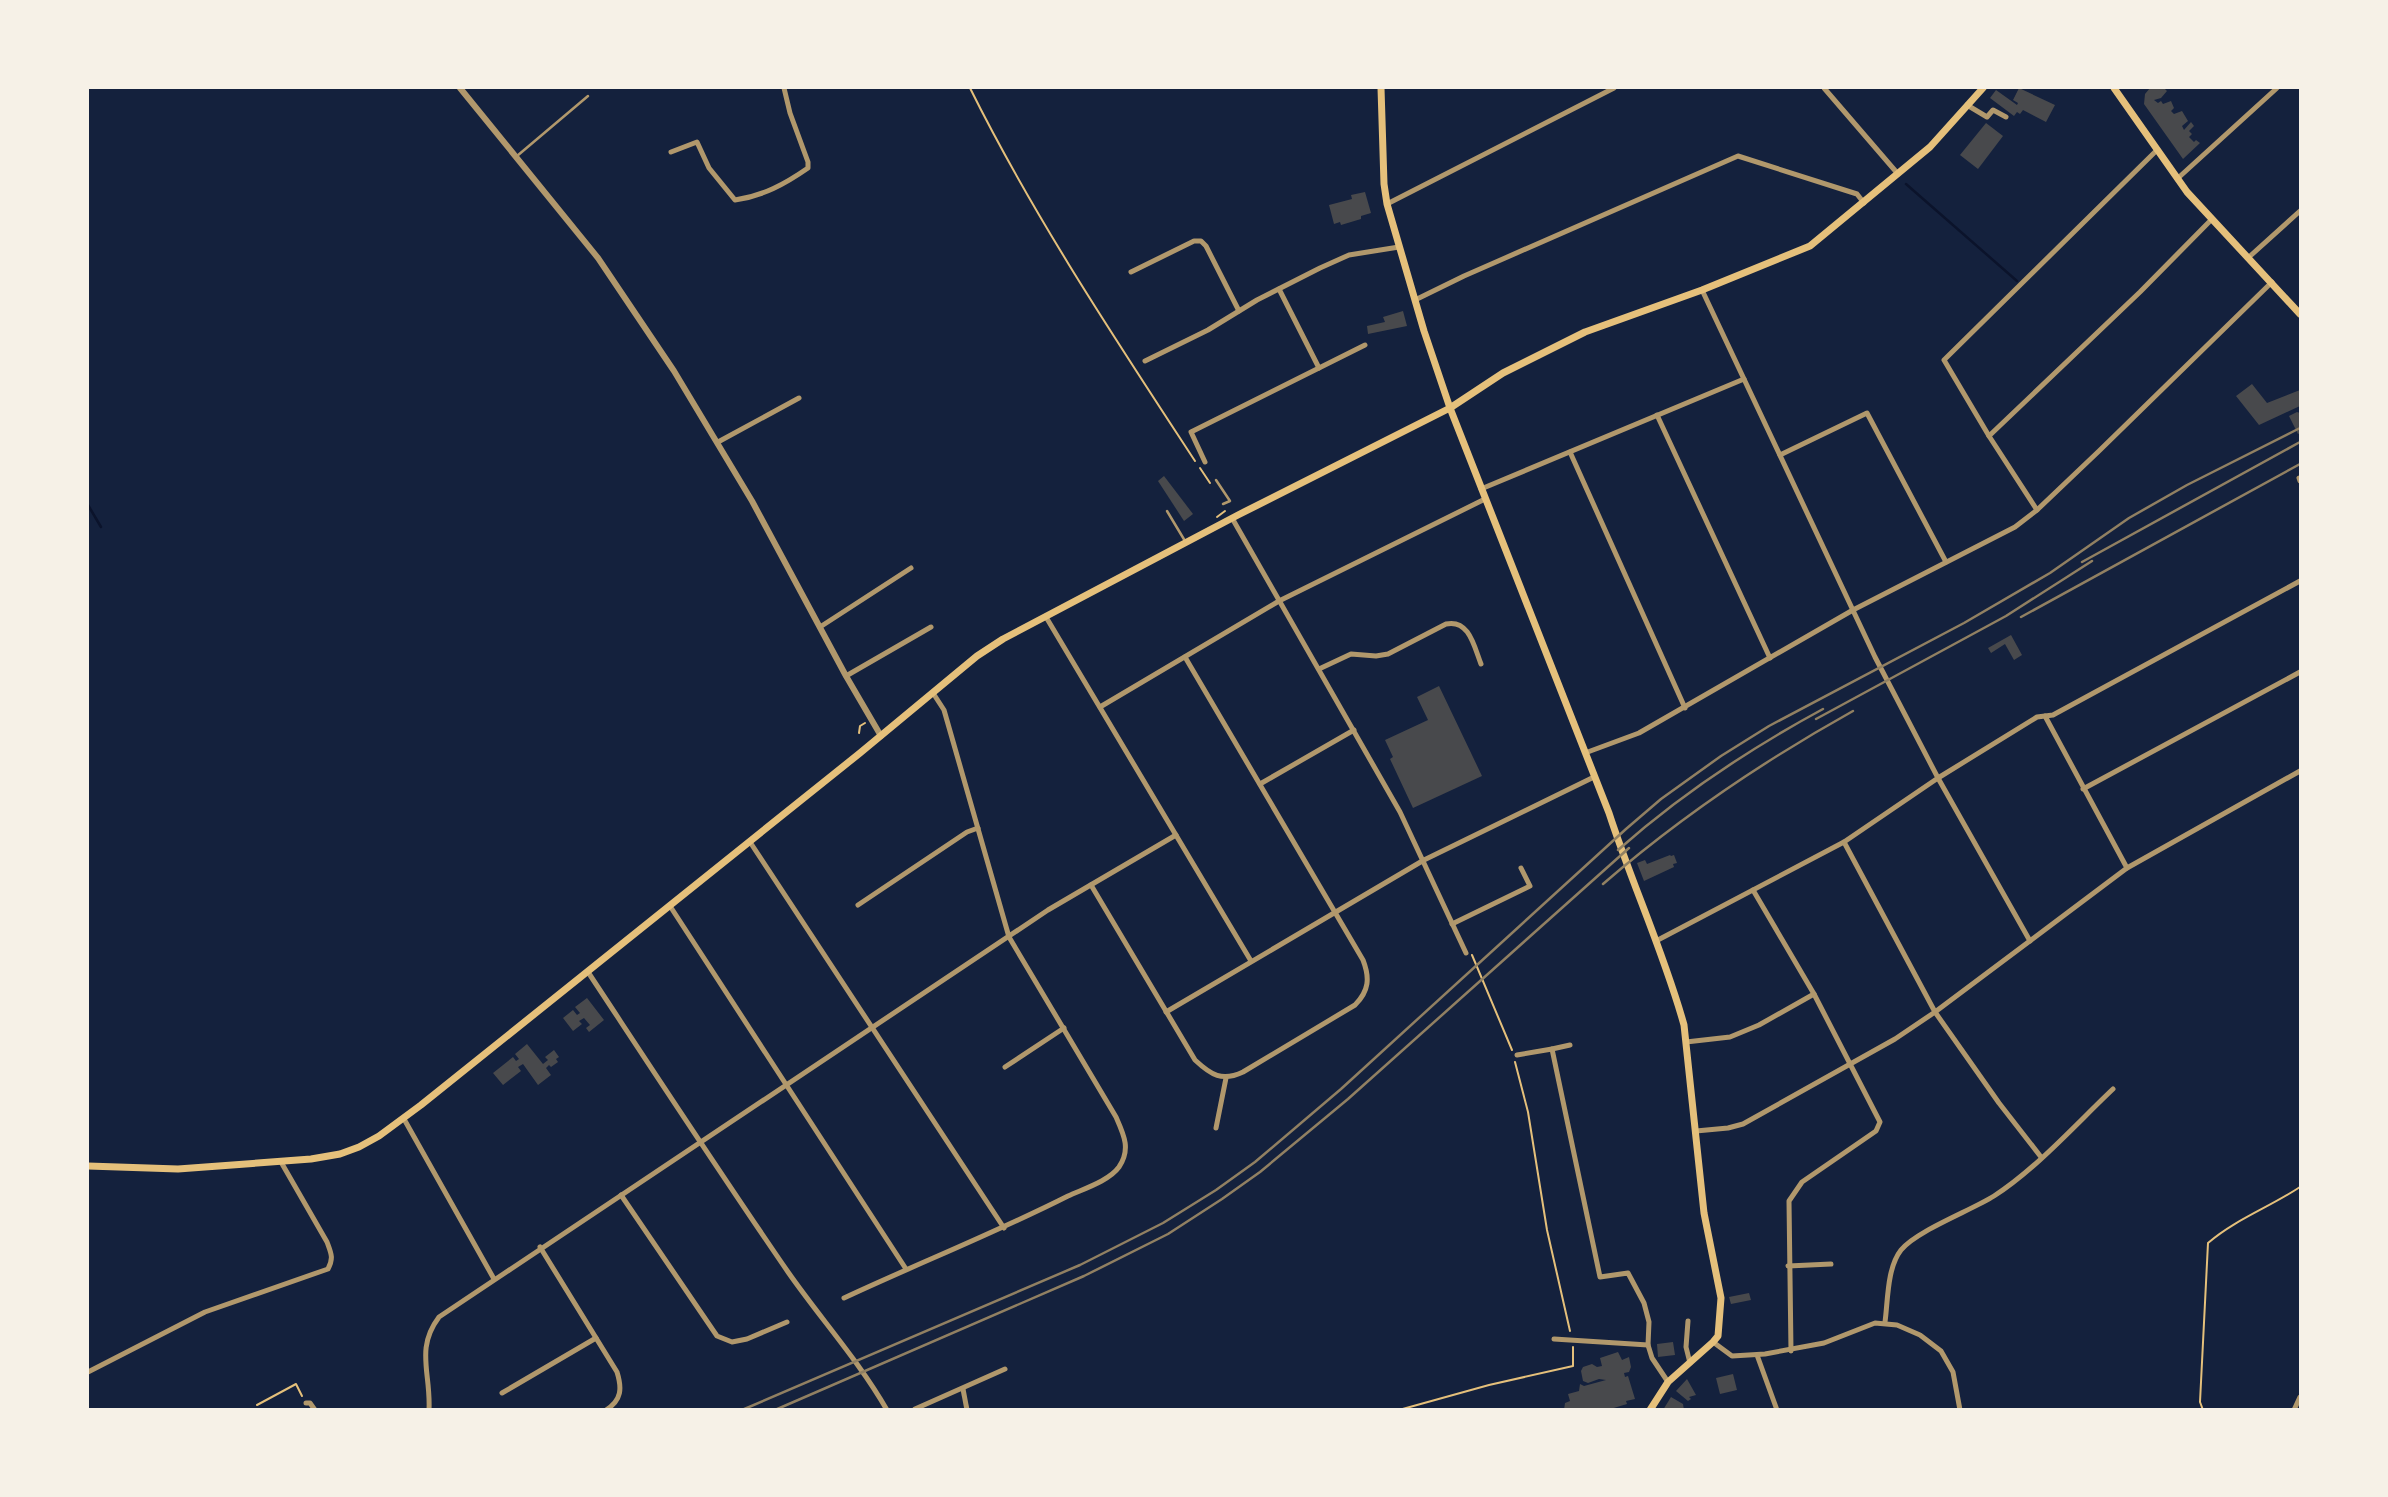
<svg xmlns="http://www.w3.org/2000/svg" width="2388" height="1497" font-family="'PT Sans Narrow',sans-serif">
  <style>
    .lines { fill: none; stroke-linecap: round; stroke-linejoin: round }
    .stream { stroke: #0b132b; stroke-width: 2.5 }
    .building { fill: #48494c }
    .path { stroke: #e5c07b; stroke-width: 2 }
    .service { stroke: #b1986c; stroke-width: 2.5 }
    .minor { stroke: #b1986c; stroke-width: 5 }
    .tertiary { stroke: #b1986c; stroke-width: 6 }
    .secondary { stroke: #e5c07b; stroke-width: 7 }
    .rail { stroke: #918062; stroke-width: 2.5 }
  </style>
  <rect width="100%" height="100%" fill="#14213d"/>
  <g class="lines">
    <g class="stream">
      <polyline points="1906,184 2017,281"/>
      <polyline points="88,505 101,527"/>
    </g>
  </g>
  <g class="building">
    <polygon points="2019,88 2055,105 2046,122 2023,110 2020,114 2017,112 2014,116 1990,98 1996,90 2017,105 2018,103 2013,100"/>
    <polygon points="2150,88 2164,88 2167,91 2161,98 2154,100 2158,103 2161,101 2163,104 2171,101 2174,108 2171,111 2174,114 2182,111 2188,121 2182,126 2184,130 2191,122 2194,126 2189,131 2192,134 2189,137 2194,142 2196,140 2200,143 2183,159 2144,104 2145,94"/>
    <polygon points="1986,123 2003,136 1978,169 1960,155"/>
    <polygon points="1365,192 1371,213 1361,216 1361,219 1341,225 1340,222 1334,224 1329,205 1352,199 1351,195"/>
    <polygon points="1403,311 1407,326 1368,334 1367,326 1385,322 1383,317"/>
    <polygon points="2252,384 2267,403 2300,390 2300,406 2259,425 2236,396"/>
    <polygon points="2297,412 2300,413 2300,433 2298,434 2289,416"/>
    <polygon points="1164,476 1193,514 1184,521 1158,481"/>
    <polygon points="2011,635 2022,655 2014,660 2005,644 1991,653 1988,648"/>
    <polygon points="1439,686 1482,776 1413,808 1390,759 1393,757 1385,740 1428,720 1417,697"/>
    <polygon points="1670,855 1671,856 1674,855 1677,863 1673,864 1674,867 1644,881 1637,863 1645,860 1647,864"/>
    <polygon points="587,998 604,1020 589,1032 586,1028 590,1025 584,1018 579,1021 582,1024 573,1031 563,1018 573,1010 577,1015 580,1013 575,1007"/>
    <polygon points="527,1044 543,1064 548,1060 545,1057 554,1050 559,1057 556,1059 558,1062 551,1067 549,1065 546,1068 551,1075 538,1085 523,1064 518,1067 521,1071 503,1085 493,1073 513,1057 516,1061 519,1059 515,1054"/>
    <polygon points="1749,1293 1751,1300 1731,1304 1729,1297"/>
    <polygon points="1673,1342 1675,1355 1658,1357 1657,1344"/>
    <polygon points="1618,1352 1622,1360 1629,1357 1631,1367 1629,1372 1624,1373 1625,1377 1628,1376 1635,1399 1626,1401 1627,1404 1607,1410 1564,1410 1565,1403 1570,1401 1568,1394 1579,1391 1580,1384 1584,1386 1606,1380 1599,1379 1588,1383 1583,1381 1581,1371 1583,1367 1592,1364 1597,1367 1602,1366 1600,1358"/>
    <polygon points="1733,1374 1737,1390 1720,1394 1716,1378"/>
    <polygon points="1687,1379 1696,1395 1689,1397 1691,1399 1688,1401 1676,1391"/>
    <polygon points="1671,1397 1683,1404 1684,1410 1663,1410"/>
  </g>
  <g class="lines">
    <g class="path">
      <path d="M970 88C1034 217 1116 340 1195 461"/>
      <polyline points="1200,468 1210,483"/>
      <polyline points="1217,517 1225,511"/>
      <polyline points="859,733 860,726 865,723"/>
      <polyline points="1472,955 1512,1050"/>
      <polyline points="1515,1062 1528,1112 1547,1230 1570,1331"/>
      <polyline points="257,1405 296,1384 302,1396"/>
      <polyline points="1399,1410 1489,1385 1573,1366 1573,1347"/>
      <path d="M2203 1410 2200 1402 2208 1243C2236 1219 2270 1207 2300 1187"/>
    </g>
    <g class="service">
      <polyline points="517,156 588,96"/>
      <polyline points="1216,480 1230,501 1223,504"/>
      <polyline points="1167,511 1185,541"/>
    </g>
    <g class="minor">
      <polyline points="1824,88 1898,174"/>
      <polyline points="1967,105 1987,117 1993,110 2006,117"/>
      <path d="M671 152 697 142 709 168 735 200C763 196 785 184 808 168V162L790 113 784 88"/>
      <polyline points="2177,179 2277,88"/>
      <polyline points="1387,204 1614,88"/>
      <polyline points="2249,257 2300,211"/>
      <polyline points="1131,272 1194,241 1201,241 1206,246 1239,311"/>
      <polyline points="1279,289 1319,368"/>
      <polyline points="1702,290 1875,657 1938,778 2030,941"/>
      <polyline points="1415,300 1464,276 1738,156 1857,194 1864,203"/>
      <polyline points="1145,361 1208,330 1257,300 1320,268 1349,255 1399,247"/>
      <polyline points="1657,415 1770,658"/>
      <polyline points="1989,436 2140,292 2212,219"/>
      <polyline points="718,442 799,398"/>
      <polyline points="1570,452 1685,708"/>
      <polyline points="1780,455 1867,413 1946,562"/>
      <polyline points="1205,462 1191,432 1365,345"/>
      <polyline points="2299,478 2300,481"/>
      <polyline points="1481,489 1744,379"/>
      <polyline points="2037,510 1989,436 1944,360 2157,150"/>
      <polyline points="1232,518 1400,812 1466,953"/>
      <polyline points="1046,617 1251,961"/>
      <polyline points="820,627 911,568"/>
      <path d="M1319 669 1351 654 1376 656 1388 654 1446 624C1469 619 1474 646 1481 664"/>
      <polyline points="846,676 931,627"/>
      <polyline points="1100,707 1279,601 1485,499"/>
      <polyline points="2045,716 2053,715 2300,581"/>
      <polyline points="1585,753 1639,733 1853,610 2015,527 2037,510 2099,451 2272,282"/>
      <polyline points="1260,784 1354,730"/>
      <polyline points="2083,789 2300,672"/>
      <polyline points="750,842 1004,1228"/>
      <polyline points="1844,842 1935,1012 1999,1103 2041,1157"/>
      <path d="M1091 885 1195 1060C1211 1075 1222 1082 1243 1072L1355 1005C1369 991 1370 978 1363 960L1185 657"/>
      <polyline points="1753,890 1814,994 1880,1122 1876,1131 1802,1182 1789,1201 1791,1351"/>
      <polyline points="858,905 967,832 978,828"/>
      <polyline points="670,906 906,1269"/>
      <polyline points="1452,924 1530,886 1521,868"/>
      <polyline points="1656,941 1844,842 1938,778 2037,717 2045,716 2127,868"/>
      <path d="M588 972C654 1072 720 1173 788 1272 820 1318 859 1361 887 1410"/>
      <polyline points="1166,1012 1424,860 1594,777"/>
      <polyline points="1686,1042 1730,1037 1759,1025 1814,994"/>
      <polyline points="1552,1049 1570,1045"/>
      <polyline points="1517,1055 1552,1049 1600,1277 1628,1273 1644,1303 1649,1322 1648,1345 1652,1358 1668,1382"/>
      <polyline points="1005,1067 1064,1028"/>
      <polyline points="404,1119 494,1279"/>
      <polyline points="1216,1128 1226,1078"/>
      <polyline points="1696,1131 1728,1128 1743,1124 1895,1039 1935,1012 2127,868 2300,771"/>
      <polyline points="621,1195 717,1336 732,1342 747,1339 787,1322"/>
      <path d="M540 1247 617 1372C622 1388 622 1400 606 1410"/>
      <polyline points="1788,1266 1831,1264"/>
      <path d="M844 1298C919 1263 995 1233 1068 1196 1083 1189 1109 1181 1119 1167 1131 1149 1124 1135 1116 1117L1009 937 944 710 933 693"/>
      <polyline points="1688,1321 1686,1347 1690,1363"/>
      <path d="M1885 1322C1888 1300 1887 1268 1901 1250 1916 1231 1972 1210 1994 1196 2036 1169 2077 1123 2113 1089"/>
      <polyline points="1554,1339 1648,1345"/>
      <polyline points="1713,1342 1732,1356 1765,1354 1824,1343 1875,1323 1897,1325 1920,1335 1941,1351 1953,1372 1960,1410"/>
      <polyline points="1757,1355 1777,1410"/>
      <path d="M88 1372 205 1312 328 1269C334 1258 331 1253 327 1242L281 1162"/>
      <polyline points="963,1389 967,1410"/>
      <polyline points="502,1393 596,1338"/>
      <polyline points="306,1403 310,1403 315,1410"/>
      <polyline points="915,1409 1005,1369"/>
      <path d="M429 1410C431 1373 415 1349 439 1317L1048 910 1176 835"/>
      <polyline points="2294,1410 2300,1397"/>
    </g>
    <polyline class="tertiary" points="460,88 598,258 674,371 752,501 846,676 881,736"/>
    <g class="secondary">
      <path d="M1381 88 1384 184 1387 204 1424 331 1450 408 1609 813C1632 884 1664 953 1684 1025L1704 1213 1721 1298 1718 1336 1713 1342 1668 1382 1650 1410"/>
      <polyline points="2114,88 2187,192 2300,314"/>
      <polyline points="88,1166 178,1169 311,1159 340,1154 359,1147 379,1136 421,1105 860,753 977,656 1003,639 1238,515 1450,408 1503,373 1585,332 1702,290 1810,246 1930,147 1983,88"/>
    </g>
    <g class="rail">
      <polyline points="2082,562 2300,442"/>
      <polyline points="2021,617 2300,464"/>
      <polyline points="1816,719 2006,616 2092,561"/>
      <path d="M1618 850C1680 795 1751 748 1823 709"/>
      <path d="M1603 884C1678 819 1767 759 1853 711"/>
      <polyline points="742,1410 1080,1265 1163,1223 1216,1190 1255,1162 1341,1089 1626,829 1661,799 1721,756 1769,726 1964,623 2050,573 2129,518 2187,485 2300,428"/>
      <polyline points="775,1410 1084,1276 1168,1234 1222,1199 1260,1172 1348,1099 1629,848"/>
    </g>
  </g>
  <rect width="2388" height="1497" fill="none" stroke="#f6f1e7" stroke-width="178"/>
</svg>
